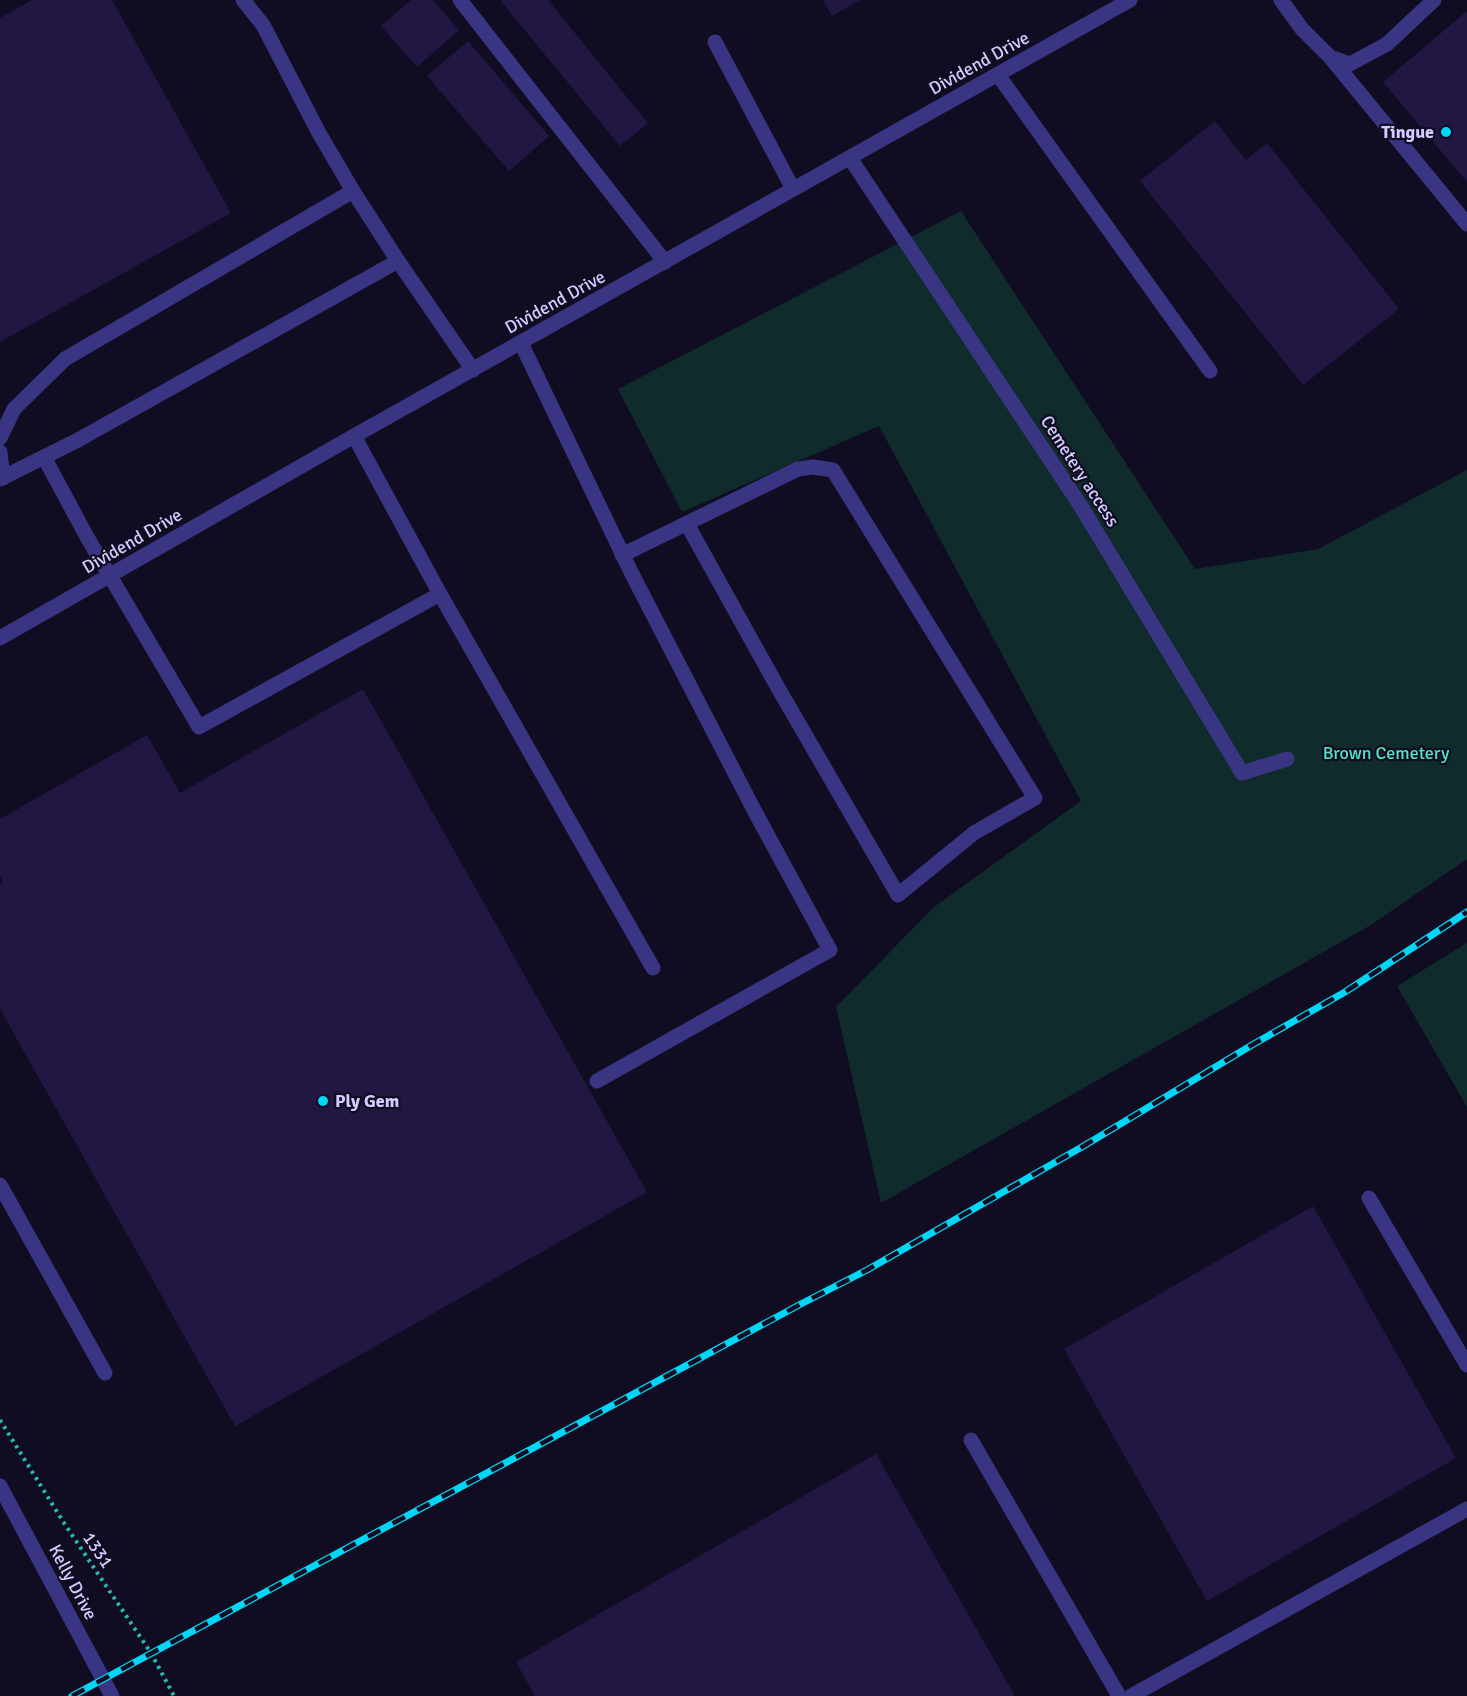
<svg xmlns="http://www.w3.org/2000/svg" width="1467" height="1696" font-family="Signika,sans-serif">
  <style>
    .green { fill: #0f2b2b }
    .building { fill: #221743 }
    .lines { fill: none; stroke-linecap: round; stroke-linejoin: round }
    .path { stroke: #29b7b2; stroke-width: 4; stroke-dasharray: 3 4.5; stroke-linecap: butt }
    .service { stroke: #3a3582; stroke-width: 15 }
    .minor { stroke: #3a3582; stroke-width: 15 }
    .tertiary { stroke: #3a3582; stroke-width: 15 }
    .rail-casing { stroke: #00d7f7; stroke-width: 7 }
    .rail { stroke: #100c21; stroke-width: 4.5; stroke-dasharray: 14; stroke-linecap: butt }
    .poi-dot { fill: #00d7f7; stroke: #100c21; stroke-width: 2 }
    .labels { text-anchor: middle; stroke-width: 4.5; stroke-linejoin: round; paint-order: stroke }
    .street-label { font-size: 18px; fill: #d4ccff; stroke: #100c21 }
    .poi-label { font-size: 18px; font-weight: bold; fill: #d4ccff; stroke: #100c21; text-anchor: end }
    .park-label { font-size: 18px; fill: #54e4c4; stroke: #100c21 }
  </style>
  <rect width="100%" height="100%" fill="#100c21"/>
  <g class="green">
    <polygon points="961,211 1195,569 1318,549 1467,470 1467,859 1371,925 881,1203 836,1007 934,907 1081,801 879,426 682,512 618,389"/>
    <polygon points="1467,943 1467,1107 1397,986"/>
  </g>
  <g class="building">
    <polygon points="32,0 112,0 231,213 0,342 0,18"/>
    <polygon points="411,0 433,0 459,30 417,67 381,26"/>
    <polygon points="500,0 548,0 648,123 620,146"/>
    <polygon points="823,0 860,0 832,16"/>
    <polygon points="1467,11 1467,182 1383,82"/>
    <polygon points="468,41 549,136 509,171 427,76"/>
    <polygon points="1215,121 1246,160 1267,143 1399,309 1303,385 1140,181"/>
    <polygon points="363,689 647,1192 235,1426 0,1009 0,884 3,882 0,876 0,819 147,735 180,793"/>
    <polygon points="1313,1206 1456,1458 1207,1601 1064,1349"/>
    <polygon points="876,1454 1015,1696 535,1696 516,1662"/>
  </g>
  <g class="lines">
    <polyline class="path" points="0,1420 64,1523 151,1653 174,1696"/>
    <g class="service">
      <polyline points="243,0 263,25 319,133 353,191 398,261 473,370"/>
      <polyline points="460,0 665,262"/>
      <polyline points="1281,0 1302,29 1330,57 1350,64 1387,44 1434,0"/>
      <polyline points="715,42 793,189"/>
      <polyline points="1330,57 1467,224"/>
      <polyline points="998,75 1210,371"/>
      <polyline points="850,158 1082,508 1242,773 1287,759"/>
      <polyline points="521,343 632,574 754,810 830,950 597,1081"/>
      <polyline points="0,438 14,409 65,359 353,191"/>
      <polyline points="0,452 3,478"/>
      <polyline points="44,457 78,440 398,261"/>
      <polyline points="0,479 44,457 87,537 199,727 440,594 354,436"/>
      <polyline points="622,555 798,469 813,467 833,470 1035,798 974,833 898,895 777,686 687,524"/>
      <polyline points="440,594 653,968"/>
      <polyline points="0,1185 105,1373"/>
      <polyline points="1369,1198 1467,1365"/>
      <polyline points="971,1440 1119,1696"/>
      <polyline points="1131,1696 1467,1509"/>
    </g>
    <polyline class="minor" points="0,1486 112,1696"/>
    <polyline class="tertiary" points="0,638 354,436 1130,0"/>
    <g class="rail-casing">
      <polyline id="rail" points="72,1696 799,1305 867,1270 1087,1144 1252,1045 1345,992 1467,912"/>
    </g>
    <use href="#rail" class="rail"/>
  </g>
  <g class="poi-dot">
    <circle cx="1446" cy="132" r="6"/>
    <circle cx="323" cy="1101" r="6"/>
  </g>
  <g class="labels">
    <g class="street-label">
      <text transform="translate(979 63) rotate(-29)" y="6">Dividend Drive</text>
      <text transform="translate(555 302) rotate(-29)" y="6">Dividend Drive</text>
      <text transform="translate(1080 471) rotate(57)" y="6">Cemetery access</text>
      <text transform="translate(132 541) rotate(-30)" y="6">Dividend Drive</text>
      <text transform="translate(98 1550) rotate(56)" y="6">1331</text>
      <text transform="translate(73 1582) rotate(62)" y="6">Kelly Drive</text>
    </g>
    <g class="poi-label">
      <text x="1434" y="138">Tingue</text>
      <text x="335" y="1107" text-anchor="start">Ply Gem</text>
    </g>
    <g class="park-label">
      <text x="1386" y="759">Brown Cemetery</text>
    </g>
  </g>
</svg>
